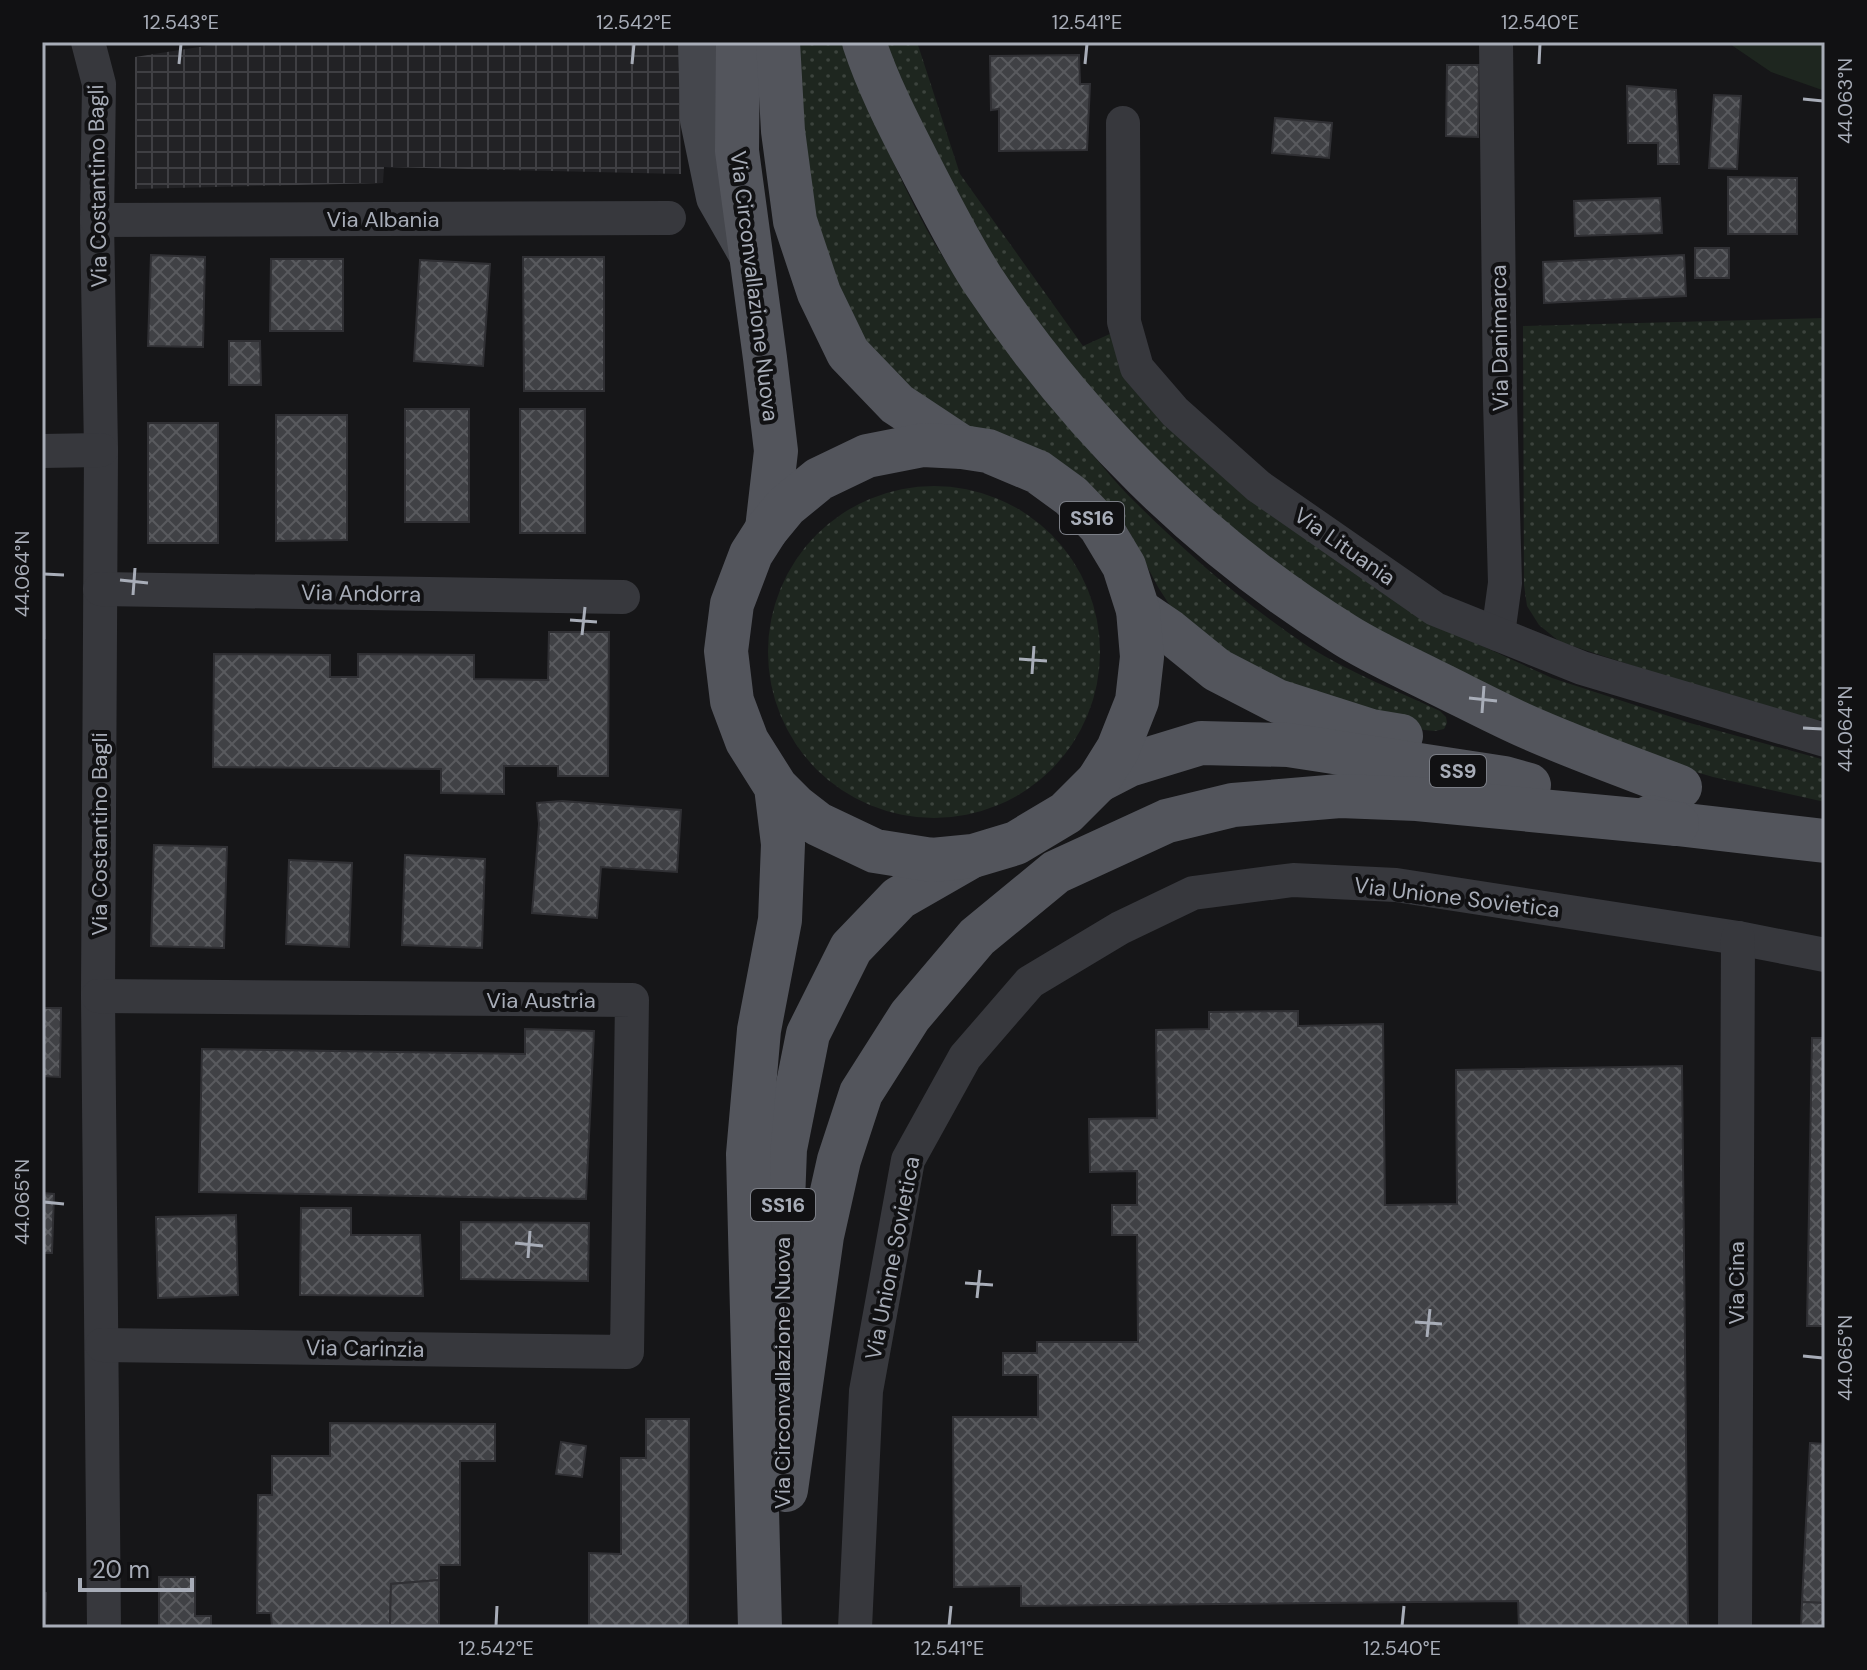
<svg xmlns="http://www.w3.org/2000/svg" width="1867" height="1670" font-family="'DM Sans',sans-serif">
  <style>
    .industrial { fill: url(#industrial-grid) }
    .grass { fill: url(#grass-dots) }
    .garden { fill: #1e261f }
    .building { fill: url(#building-cross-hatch); stroke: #303034; stroke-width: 2 }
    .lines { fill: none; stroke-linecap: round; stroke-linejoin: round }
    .street { stroke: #37383d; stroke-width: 34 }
    .secondary { stroke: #45474d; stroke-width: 44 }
    .primary { stroke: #53555c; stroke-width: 44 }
    .ticks { fill: none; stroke: #a8adb8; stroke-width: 3 }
    .labels { text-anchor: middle; stroke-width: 8; stroke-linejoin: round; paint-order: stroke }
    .shield { fill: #111113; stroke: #7b7e86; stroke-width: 2 }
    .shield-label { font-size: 20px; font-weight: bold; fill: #a8adb8 }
    .street-label { font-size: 22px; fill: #a8adb8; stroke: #111113 }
    .neatline { fill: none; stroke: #a8adb8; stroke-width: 3 }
    .ticks-label { font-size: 20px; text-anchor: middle; fill: #a8adb8 }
  </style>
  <defs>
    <pattern id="industrial-grid" width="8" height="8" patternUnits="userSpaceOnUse" patternTransform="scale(2)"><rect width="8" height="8" fill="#222225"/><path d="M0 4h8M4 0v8" fill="none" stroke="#3f3f43"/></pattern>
    <pattern id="grass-dots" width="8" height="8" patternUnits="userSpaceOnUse" patternTransform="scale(2)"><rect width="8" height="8" fill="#1e261f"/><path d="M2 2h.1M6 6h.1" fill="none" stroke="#3c433d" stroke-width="1.8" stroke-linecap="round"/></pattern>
    <pattern id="building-cross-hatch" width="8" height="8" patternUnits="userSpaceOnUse" patternTransform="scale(2)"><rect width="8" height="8" fill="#404145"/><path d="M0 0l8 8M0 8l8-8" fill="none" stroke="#595a5e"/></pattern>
  </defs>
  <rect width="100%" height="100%" fill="#161618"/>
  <polygon class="industrial" points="231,42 679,42 681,174 384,167 383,183 135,189 135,57"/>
  <g class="grass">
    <path d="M792 42H842C869 105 894 170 927 230 966 299 1014 361 1065 421 1086 446 1106 472 1128 495 1183 550 1244 604 1309 647 1349 672 1397 691 1440 711L1446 717 1447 723 1444 729 1435 731 1414 729 1269 685 1174 612 1158 587 1128 530 946 420 870 355 818 251Z"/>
    <polygon points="879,42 917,42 960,174 1083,346 1112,333 1432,623 1552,678 1690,723 1825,760 1825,802 1713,777 1593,742 1463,689 1220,534 1020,315"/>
    <polygon points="1825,318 1825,718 1817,721 1683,682 1560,642 1539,625 1527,606 1524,585 1523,326"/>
    <circle cx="934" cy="652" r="166"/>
  </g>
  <polygon class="garden" points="1727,42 1825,42 1825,91 1771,72"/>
  <g class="building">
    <polygon points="1079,55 1080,84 1090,84 1087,150 999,151 999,109 991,110 990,56"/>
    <polygon points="1447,65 1479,65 1478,137 1446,136"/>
    <polygon points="1627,86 1676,90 1679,164 1658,164 1658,143 1628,143"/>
    <polygon points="1714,95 1741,96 1737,169 1709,168"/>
    <polygon points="1275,118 1332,123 1329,158 1272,153"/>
    <polygon points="1728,177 1797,178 1797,234 1728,234"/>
    <polygon points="1660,198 1662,233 1575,236 1574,201"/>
    <rect x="1695" y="248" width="34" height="30"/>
    <polygon points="151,255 205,257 203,347 148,346"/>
    <polygon points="1684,255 1686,296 1544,303 1543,262"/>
    <polygon points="523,257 604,257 604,391 524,391"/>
    <polygon points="271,259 343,259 343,331 270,331"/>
    <polygon points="420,260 490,264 483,366 414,361"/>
    <polygon points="229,341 260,341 261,385 229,385"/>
    <rect x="405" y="409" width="64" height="113"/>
    <rect x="520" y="409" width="65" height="124"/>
    <polygon points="276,415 347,415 347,540 276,541"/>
    <rect x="148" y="423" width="70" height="120"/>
    <polygon points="42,574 43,574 45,638 42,638"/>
    <polygon points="549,632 609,632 608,776 558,776 558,766 504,766 504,794 441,793 441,769 213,767 214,654 330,655 330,677 358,677 358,654 474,655 474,679 548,680"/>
    <polygon points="562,801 681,810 677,872 601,867 597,918 532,913 539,824 537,803"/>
    <polygon points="154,845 227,847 224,948 151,946"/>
    <polygon points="405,855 485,859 482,948 402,945"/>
    <polygon points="289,860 352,863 349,947 286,944"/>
    <polygon points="42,1008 61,1008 60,1077 42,1076"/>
    <polygon points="1298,1011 1298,1026 1383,1024 1385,1205 1457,1204 1456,1070 1682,1066 1688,1628 1519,1628 1518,1601 1021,1606 1021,1586 954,1587 953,1417 1038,1417 1038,1375 1003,1375 1003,1353 1037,1353 1037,1342 1138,1342 1137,1235 1112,1235 1112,1205 1137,1205 1137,1171 1090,1172 1089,1119 1157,1118 1156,1030 1209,1029 1209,1012"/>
    <polygon points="525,1029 594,1031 586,1199 199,1192 202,1049 525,1054"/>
    <polygon points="1812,1038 1825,1038 1825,1326 1807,1326"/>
    <polygon points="42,1193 54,1194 52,1253 42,1253"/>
    <polygon points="301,1208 351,1208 351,1235 420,1235 423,1296 300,1295"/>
    <polygon points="236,1215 238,1295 158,1298 156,1217"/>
    <polygon points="461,1222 589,1223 588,1281 461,1279"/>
    <polygon points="646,1419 689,1419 688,1628 589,1628 589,1553 621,1554 621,1458 646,1458"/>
    <polygon points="330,1423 495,1424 495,1461 460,1461 460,1565 439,1565 439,1580 391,1584 390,1625 362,1625 362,1628 272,1628 271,1613 257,1613 258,1495 272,1495 272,1456 330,1456"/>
    <polygon points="561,1442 586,1446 582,1477 556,1474"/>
    <polygon points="1810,1443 1825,1444 1825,1603 1802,1602"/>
    <polygon points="159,1577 195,1577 195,1616 211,1616 211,1628 159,1628"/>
    <polygon points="439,1580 439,1625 390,1625 391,1584"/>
    <polygon points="42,1592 46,1593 45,1628 42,1628"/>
    <polygon points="1802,1602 1825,1603 1825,1628 1801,1628"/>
  </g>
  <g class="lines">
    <g class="street">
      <polyline points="88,42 99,84 97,220 101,450 98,996 104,1628"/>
      <polyline points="1496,42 1500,401 1505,583 1498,634"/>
      <polyline points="1123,123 1124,322 1137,368 1175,412 1258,486 1435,609 1582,668 1825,740"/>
      <polyline points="97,220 669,218"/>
      <polyline points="42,451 101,450"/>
      <polyline points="100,589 623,597"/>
      <polyline points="98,996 632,1000 627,1352 102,1345"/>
      <polyline points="855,1628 866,1391 908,1160 965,1057 1030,982 1120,928 1193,893 1293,880 1396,885 1738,938 1825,955"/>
      <polyline points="1735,1628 1738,938"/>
    </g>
    <polyline class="secondary" points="700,42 702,120 718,197 750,253"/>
    <g class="primary">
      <polyline points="738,42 737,151 765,358 776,451 767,529"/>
      <polyline points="778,42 783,131 795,221 819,293 848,353 897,404 962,447"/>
      <path d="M864 42C879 88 902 131 924 174 942 209 961 246 982 279 1077 422 1200 545 1345 635 1372 652 1403 666 1431 680 1462 695 1492 711 1523 725 1574 748 1628 767 1680 787"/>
      <polyline points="1138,610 1169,631 1217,670 1277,701 1371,731 1401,736"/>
      <polyline points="1098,781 1129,765 1201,743 1288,745 1504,778 1529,785"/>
      <polyline points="1650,817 1677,824 1825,841"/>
      <polyline points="779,1307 785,1149 808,1034 851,948 899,898 967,859"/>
      <polyline points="786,1490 822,1236 839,1160 861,1093 910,1016 977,937 1056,872 1167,821 1233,805 1340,796 1417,799 1677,824"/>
      <polyline points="760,1628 748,1154 759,1030 780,920 783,844 776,787 747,741 732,701 726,651 732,604 751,554 767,529 786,506 819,479 867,456 923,445 962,447 988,451 1038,472 1071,496 1100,526 1124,566 1138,610 1142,657 1137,701 1118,749 1098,781 1066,813 1016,843 973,856 932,860 875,851 818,824 796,807 776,787"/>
    </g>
  </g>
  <path class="ticks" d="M179 64 181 44M632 64 634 44M1085 64 1087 44M1539 64 1540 44M1803 99 1823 101M44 574 64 575M120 580 148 583M133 595 135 568M570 620 597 622M582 635 585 607M1019 659 1047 661M1032 674 1034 646M1469 698 1497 701M1482 713 1484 686M1803 728 1823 729M44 1202 64 1204M515 1243 543 1246M528 1258 530 1231M965 1283 993 1285M977 1298 980 1270M1415 1322 1442 1324M1427 1337 1430 1309M1803 1356 1823 1358M496 1626 497 1606M949 1626 951 1606M1402 1626 1404 1606"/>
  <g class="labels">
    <g class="shield">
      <rect x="1060" y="502" width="64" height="32" rx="6"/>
      <rect x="1430" y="755" width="56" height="32" rx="6"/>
      <rect x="751" y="1189" width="64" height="32" rx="6"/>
    </g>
    <g class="shield-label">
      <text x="1092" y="525">SS16</text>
      <text x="1458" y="778">SS9</text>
      <text x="783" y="1212">SS16</text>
    </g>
    <g class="street-label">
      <text transform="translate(97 186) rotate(-91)" y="8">Via Costantino Bagli</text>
      <text x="383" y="227">Via Albania</text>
      <text transform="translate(755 286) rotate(83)" y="8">Via Circonvallazione Nuova</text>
      <text transform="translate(1499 338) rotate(-91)" y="8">Via Danimarca</text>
      <text transform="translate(1345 546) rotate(35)" y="8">Via Lituania</text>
      <text transform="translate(361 593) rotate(1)" y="8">Via Andorra</text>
      <text transform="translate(99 834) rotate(-90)" y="8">Via Costantino Bagli</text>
      <text transform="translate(1457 897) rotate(7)" y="8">Via Unione Sovietica</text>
      <text x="541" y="1008">Via Austria</text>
      <text transform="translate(892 1258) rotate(-79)" y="8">Via Unione Sovietica</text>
      <text transform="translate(1736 1283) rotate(-90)" y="8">Via Cina</text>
      <text transform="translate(365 1348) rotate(1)" y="8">Via Carinzia</text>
      <text transform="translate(782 1373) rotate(-90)" y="8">Via Circonvallazione Nuova</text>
    </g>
  </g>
  <rect width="1867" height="1670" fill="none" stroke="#111113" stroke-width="88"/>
  <path d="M80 1578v12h112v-12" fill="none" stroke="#a8adb8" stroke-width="4"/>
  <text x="92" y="1578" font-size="24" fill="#a8adb8" stroke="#111113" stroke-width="6" paint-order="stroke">20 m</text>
  <rect x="44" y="44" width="1779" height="1582" class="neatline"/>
  <g class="ticks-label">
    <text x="181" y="29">12.543°E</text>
    <text x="634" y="29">12.542°E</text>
    <text x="1087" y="29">12.541°E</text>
    <text x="1540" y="29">12.540°E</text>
    <text transform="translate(1845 101) rotate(-90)" y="7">44.063°N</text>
    <text transform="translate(22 574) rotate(-90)" y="7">44.064°N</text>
    <text transform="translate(1845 729) rotate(-90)" y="7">44.064°N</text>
    <text transform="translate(22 1202) rotate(-90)" y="7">44.065°N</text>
    <text transform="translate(1845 1358) rotate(-90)" y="7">44.065°N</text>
    <text x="496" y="1655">12.542°E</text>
    <text x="949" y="1655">12.541°E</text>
    <text x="1402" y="1655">12.540°E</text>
  </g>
</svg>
